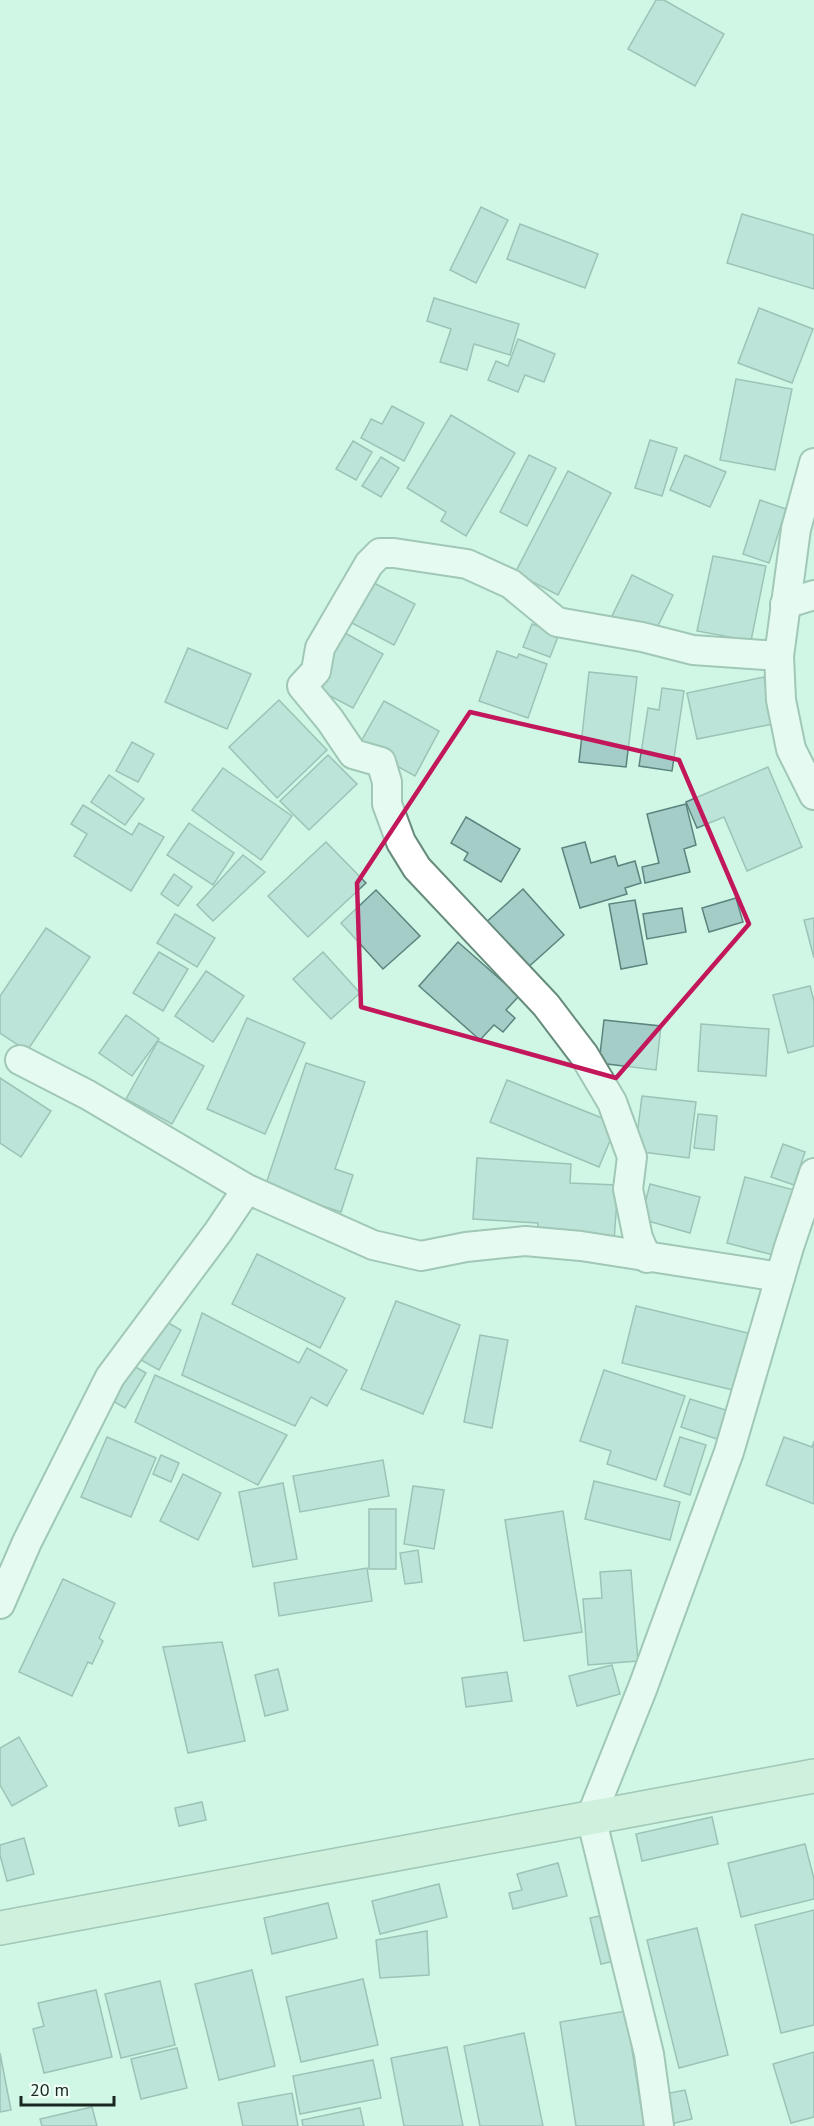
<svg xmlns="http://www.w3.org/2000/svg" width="814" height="2126" font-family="'PT Sans',sans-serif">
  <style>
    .building { fill: #a4cdc7; stroke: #5b847f; stroke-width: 1.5 }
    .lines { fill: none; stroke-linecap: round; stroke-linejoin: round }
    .street-casing { stroke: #688c7c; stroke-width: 32 }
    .secondary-casing { stroke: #688c7c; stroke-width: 36 }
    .street { stroke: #fff; stroke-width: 28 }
    .secondary { stroke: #cee6d1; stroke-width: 33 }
    .marked { fill: none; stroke: #c2185b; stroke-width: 4.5; stroke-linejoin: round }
  </style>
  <rect width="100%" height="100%" fill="#d0f7e5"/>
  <g class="building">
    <polygon points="656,0 664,0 724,34 695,86 628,49"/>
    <polygon points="481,207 508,220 476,283 450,270"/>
    <polygon points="742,214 814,235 814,289 727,263"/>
    <polygon points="520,224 598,254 585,288 507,259"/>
    <polygon points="434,298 519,324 510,355 474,344 467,370 440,362 451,329 427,321"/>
    <polygon points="759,308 813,329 792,383 738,363"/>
    <polygon points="518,339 555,354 544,382 525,375 518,392 488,380 496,361 508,366"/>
    <polygon points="736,379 792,389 775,470 720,460"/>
    <polygon points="392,406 424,423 404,461 361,438 371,419 382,424"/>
    <polygon points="451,415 515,453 466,536 441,521 446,512 407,488"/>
    <polygon points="650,440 677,448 662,496 635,488"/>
    <polygon points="353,441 372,452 356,480 336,469"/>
    <polygon points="529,455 556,468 527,526 500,512"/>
    <polygon points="685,455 726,472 710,507 670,490"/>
    <polygon points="381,457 399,468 381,497 362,486"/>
    <polygon points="568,471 611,493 558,595 515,573"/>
    <polygon points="760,500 786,509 769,563 743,554"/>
    <polygon points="713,556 766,566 751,641 697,631"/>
    <polygon points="632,575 673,595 653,636 612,616"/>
    <polygon points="370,581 415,604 394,645 348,621"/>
    <polygon points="532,624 559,634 550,657 523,647"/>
    <polygon points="345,633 383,654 353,708 315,688"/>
    <polygon points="188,648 251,674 227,729 165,702"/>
    <polygon points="497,651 517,658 519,654 547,664 528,718 479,701"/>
    <polygon points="589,672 637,677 626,767 579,762"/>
    <polygon points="764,677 773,724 697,739 687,693"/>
    <polygon points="662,688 684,691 672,771 639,766 648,708 659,710"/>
    <polygon points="279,700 327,750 277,798 229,747"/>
    <polygon points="384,701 439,731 415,776 359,745"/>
    <polygon points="132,742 154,754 138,782 116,771"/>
    <polygon points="328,755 357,784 309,830 280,801"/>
    <polygon points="768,767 802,847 747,871 724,817 697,828 686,802"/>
    <polygon points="223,768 292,816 261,860 192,810"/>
    <polygon points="109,775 144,799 125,825 91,802"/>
    <polygon points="686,804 696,845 684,849 690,872 645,883 642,867 659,863 647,814"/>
    <polygon points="83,805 132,835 139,823 164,837 131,891 74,856 87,834 71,824"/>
    <polygon points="466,817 520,849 501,882 464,860 468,853 451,843"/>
    <polygon points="189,823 234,853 213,885 167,855"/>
    <polygon points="326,842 366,883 308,937 268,896"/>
    <polygon points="585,842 591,863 615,856 618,866 635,861 641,883 625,888 627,894 580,908 562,848"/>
    <polygon points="243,855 265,872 213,921 197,905"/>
    <polygon points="174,874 192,887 178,906 161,894"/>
    <polygon points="523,889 564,935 524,971 483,925"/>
    <polygon points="376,890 420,936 383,969 341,923"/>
    <polygon points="736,898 743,922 709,932 702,908"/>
    <polygon points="635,900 647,964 621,969 609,904"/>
    <polygon points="682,908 686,932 647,939 643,914"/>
    <polygon points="175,914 215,938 197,967 157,943"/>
    <polygon points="814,918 814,958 804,920"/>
    <polygon points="46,928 90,957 27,1051 0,1033 0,996"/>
    <polygon points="458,942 519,996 506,1010 515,1018 503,1032 494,1025 480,1040 419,986"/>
    <polygon points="159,952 188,969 163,1011 133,993"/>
    <polygon points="323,952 360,993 331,1019 293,979"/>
    <polygon points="206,971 244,996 213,1042 175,1016"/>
    <polygon points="810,986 814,1001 814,1046 788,1053 773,995"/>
    <polygon points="126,1015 159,1039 132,1076 99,1053"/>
    <polygon points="247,1018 305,1043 265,1134 207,1109"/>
    <polygon points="604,1020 661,1026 656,1070 599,1063"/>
    <polygon points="701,1024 769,1029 766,1076 698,1071"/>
    <polygon points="158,1041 204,1066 172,1124 126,1099"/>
    <polygon points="306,1063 365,1082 335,1169 353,1175 341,1212 265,1187"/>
    <polygon points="0,1078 51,1111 21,1157 0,1143"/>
    <polygon points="507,1080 617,1124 599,1167 490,1122"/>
    <polygon points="642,1096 696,1102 689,1158 635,1151"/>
    <polygon points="698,1114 717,1116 714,1150 694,1148"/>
    <polygon points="783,1144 805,1152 794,1185 771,1177"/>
    <polygon points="477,1158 571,1164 570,1183 618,1185 614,1241 537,1236 538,1223 473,1219"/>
    <polygon points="745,1177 794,1190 777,1256 727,1243"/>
    <polygon points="650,1184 700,1197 690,1233 641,1219"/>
    <polygon points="257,1254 345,1298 320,1348 232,1304"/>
    <polygon points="396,1301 460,1325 423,1414 361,1389"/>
    <polygon points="636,1306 752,1334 737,1391 622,1363"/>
    <polygon points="202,1313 299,1363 307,1348 347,1370 327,1406 311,1397 295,1426 182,1375"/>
    <polygon points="163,1320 181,1330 159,1370 141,1360"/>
    <polygon points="480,1335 508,1340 492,1428 464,1422"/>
    <polygon points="127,1362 146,1373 125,1408 106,1397"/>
    <polygon points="604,1370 685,1396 656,1480 607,1464 611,1451 580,1441"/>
    <polygon points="155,1375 287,1435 258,1485 135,1422"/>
    <polygon points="690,1399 729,1411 720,1440 681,1427"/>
    <polygon points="107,1437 156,1458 131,1517 81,1497"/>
    <polygon points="680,1437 706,1445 690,1495 664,1486"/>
    <polygon points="784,1437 812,1447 814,1441 814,1504 766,1485"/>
    <polygon points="161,1455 179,1463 171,1482 153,1474"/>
    <polygon points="383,1460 389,1496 300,1512 293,1476"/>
    <polygon points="183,1474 221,1493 198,1540 160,1521"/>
    <polygon points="594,1481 680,1502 670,1540 585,1519"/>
    <polygon points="283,1483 297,1559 253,1567 239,1492"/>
    <polygon points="413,1486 444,1490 434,1549 404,1544"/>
    <rect x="369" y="1509" width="27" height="60"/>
    <polygon points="563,1511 582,1632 524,1641 505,1520"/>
    <polygon points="418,1550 422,1582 405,1584 400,1553"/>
    <polygon points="367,1568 372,1601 279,1616 274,1583"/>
    <polygon points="631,1570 638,1661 588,1665 583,1599 602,1598 600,1572"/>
    <polygon points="63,1579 115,1603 99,1638 103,1641 92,1664 88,1662 72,1696 19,1672"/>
    <polygon points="222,1642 245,1741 188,1753 163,1647"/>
    <polygon points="612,1665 620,1694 577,1706 569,1676"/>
    <polygon points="278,1669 288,1710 265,1716 255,1675"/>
    <polygon points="507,1672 512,1701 466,1707 462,1678"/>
    <polygon points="19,1737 47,1786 12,1806 0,1785 0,1748"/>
    <polygon points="202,1802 206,1820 179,1826 175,1808"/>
    <polygon points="712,1817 718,1844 642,1861 636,1834"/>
    <polygon points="24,1838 34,1874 7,1881 0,1855 0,1845"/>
    <polygon points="805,1844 814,1879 814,1899 741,1917 728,1863"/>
    <polygon points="558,1863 567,1896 513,1909 509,1893 522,1890 517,1874"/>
    <polygon points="439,1884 447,1917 380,1934 372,1901"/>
    <polygon points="328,1903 337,1938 272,1954 264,1918"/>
    <polygon points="814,1910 814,2025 781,2033 755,1925"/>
    <polygon points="613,1913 623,1959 601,1964 590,1918"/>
    <polygon points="697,1928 728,2055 679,2068 647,1940"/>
    <polygon points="427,1931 429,1975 380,1978 376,1940"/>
    <polygon points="252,1970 275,2066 219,2080 195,1984"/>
    <polygon points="363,1979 378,2045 301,2062 286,1997"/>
    <polygon points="160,1981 175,2045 121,2058 105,1994"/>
    <polygon points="96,1990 112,2057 44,2073 33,2029 44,2026 38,2003"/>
    <polygon points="626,2011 644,2126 576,2126 560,2022"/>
    <polygon points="524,2033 543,2126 480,2126 464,2046"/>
    <polygon points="447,2047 463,2126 404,2126 391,2058"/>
    <polygon points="177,2048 187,2088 141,2099 131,2059"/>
    <polygon points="814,2052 814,2117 791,2123 773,2064"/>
    <polygon points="0,2053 11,2110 0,2112"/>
    <polygon points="373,2060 381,2098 300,2114 293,2076"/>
    <polygon points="685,2090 692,2119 666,2125 659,2095"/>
    <polygon points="292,2093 298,2126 243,2126 238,2103"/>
    <polygon points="92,2107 97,2126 42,2126 40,2119"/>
    <polygon points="360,2108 364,2126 303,2126 302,2120"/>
  </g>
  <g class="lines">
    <g class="street-casing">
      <g id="street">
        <polyline points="814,463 796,529 779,656 781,700 791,749 814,795"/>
        <polyline points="785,604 814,595"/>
        <polyline points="20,1060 88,1095 247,1189 373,1245 421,1256 466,1247 525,1241 581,1246 780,1277"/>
        <polyline points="647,1258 638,1238 628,1189 632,1157 612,1102 584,1055 546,1005 417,868 401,842 387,804 387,782 381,762 353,754 330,720 302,686 316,671 320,648 369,564 380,553 394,553 467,564 511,584 557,622 642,637 693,650 779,656"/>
        <polyline points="0,1604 27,1542 110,1377 218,1232 247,1189"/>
        <polyline points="659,2126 649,2054 591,1817 643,1687 729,1452 789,1247 814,1173"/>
      </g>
    </g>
    <g class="secondary-casing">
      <polyline id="secondary" points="0,1928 814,1776"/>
    </g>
    <use href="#street" class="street"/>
    <use href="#secondary" class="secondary"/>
  </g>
  <path d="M0 0H814V2126H0ZM470 712 679 760 749 924 616 1078 361 1007 357 883Z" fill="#d0f7e5" fill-opacity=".55" fill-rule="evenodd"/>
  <path class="marked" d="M470 712 679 760 749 924 616 1078 361 1007 357 883Z"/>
  <path d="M21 2096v9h93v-9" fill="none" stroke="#182721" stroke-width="3"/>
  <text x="30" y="2096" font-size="18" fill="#182721" stroke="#eefef6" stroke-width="4.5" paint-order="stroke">20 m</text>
</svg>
